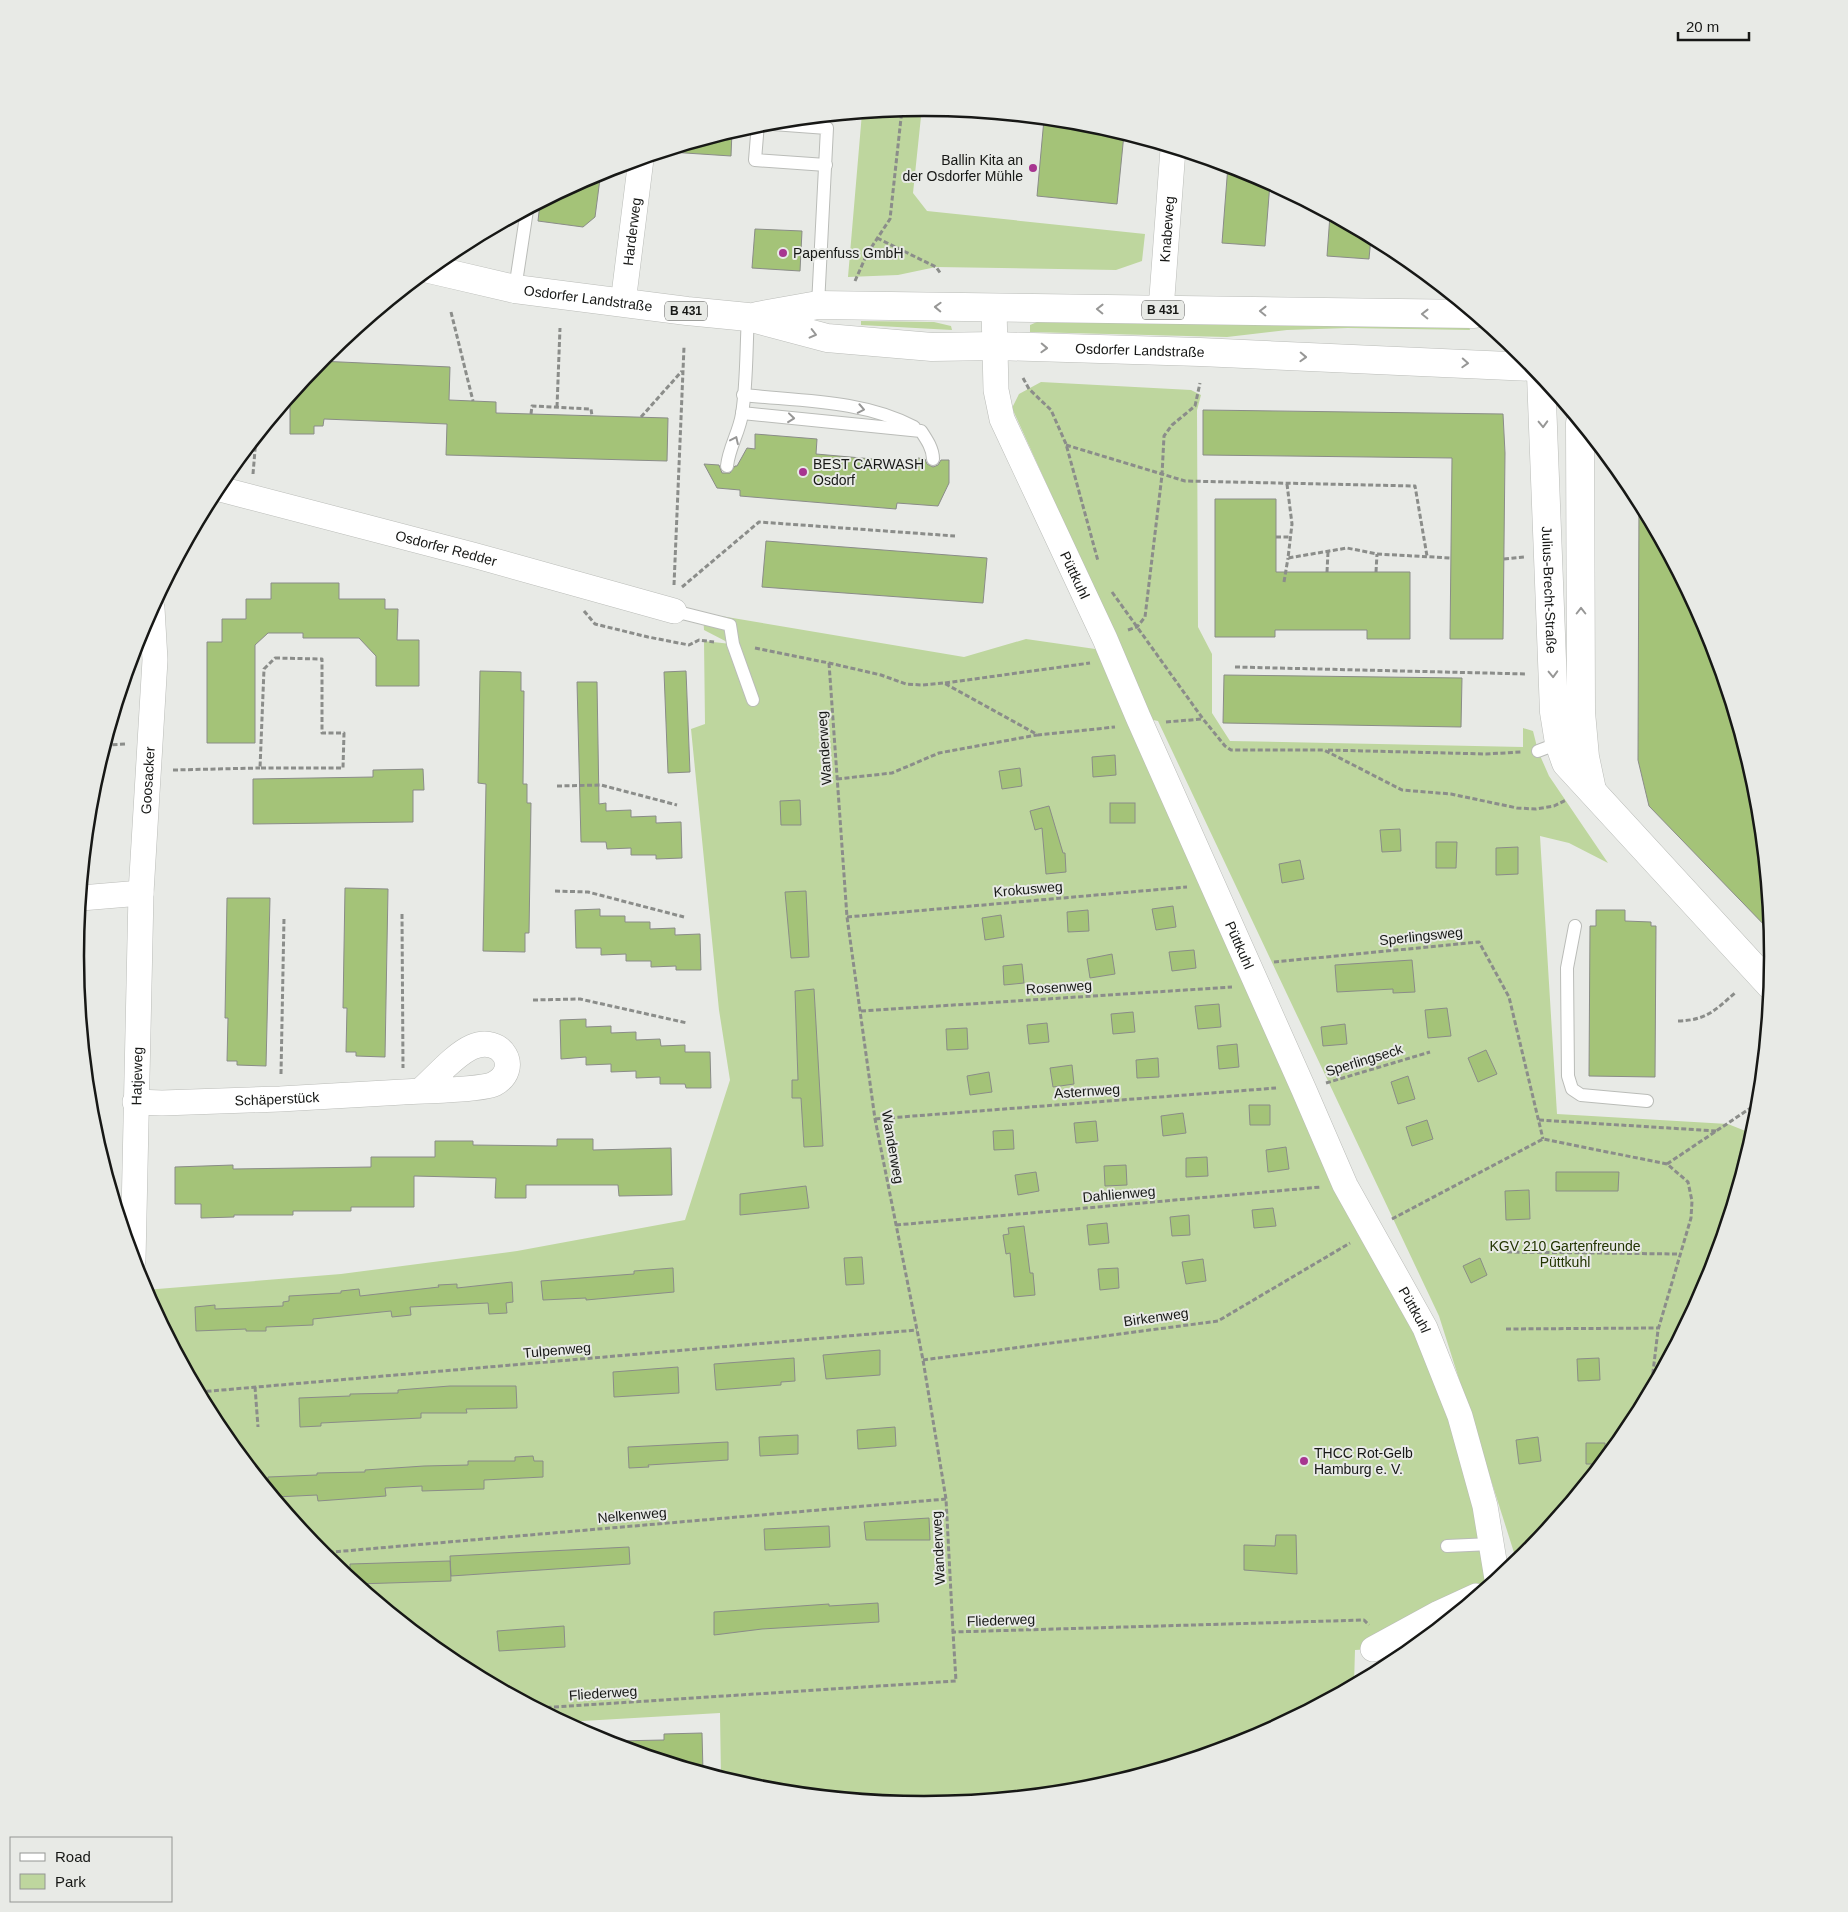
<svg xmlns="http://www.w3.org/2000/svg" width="1848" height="1912" font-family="Arial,sans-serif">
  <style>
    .green { fill: #bed69e }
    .building { fill: #a4c378; stroke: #8a8c88 }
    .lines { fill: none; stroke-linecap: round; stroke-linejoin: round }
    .service-casing { stroke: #babcb8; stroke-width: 14 }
    .minor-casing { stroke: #babcb8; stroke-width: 26 }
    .tertiary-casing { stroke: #babcb8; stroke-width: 29 }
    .primary-casing { stroke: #babcb8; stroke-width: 29 }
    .path { stroke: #8b8d8a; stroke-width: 3; stroke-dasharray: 5 2.5; stroke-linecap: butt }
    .service { stroke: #fff; stroke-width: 12 }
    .minor { stroke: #fff; stroke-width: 25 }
    .tertiary { stroke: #fff; stroke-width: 28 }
    .primary { stroke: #fff; stroke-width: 28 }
    .oneway { stroke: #979796 }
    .poi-dot { fill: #a73590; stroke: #e8eae6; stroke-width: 2 }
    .labels { text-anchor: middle; stroke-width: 4; stroke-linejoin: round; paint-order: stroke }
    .shield { fill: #e8eae6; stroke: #565754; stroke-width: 1 }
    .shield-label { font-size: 12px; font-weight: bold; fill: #171816 }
    .poi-label { font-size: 14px; fill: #171816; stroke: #e8eae6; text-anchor: start }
    .street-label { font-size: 14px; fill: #171816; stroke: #e8eae6 }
    .park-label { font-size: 14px; fill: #223400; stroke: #e8eae6 }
    .rim { fill: none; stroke: #171816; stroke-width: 2.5 }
  </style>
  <rect width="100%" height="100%" fill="#e8eae6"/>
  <g class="green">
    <polygon points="922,107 913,193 927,211 1145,234 1142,261 1116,270 936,267 898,275 848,277 862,113"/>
    <polygon points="861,321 934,322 951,326 952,330 861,325"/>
    <polygon points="1037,322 1469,326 1470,330 1348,328 1287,330 1227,337 1030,332 1030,325"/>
    <polygon points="1041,382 1191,390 1201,395 1197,410 1198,627 1212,654 1212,713 1230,741 1523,747 1523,728 1533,731 1538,751 1549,776 1608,863 1569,843 1540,836 1557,1114 1728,1124 1753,1134 1708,1281 1630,1428 1524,1557 1517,1562 1439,1316 1158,721 1138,717 1439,1362 1497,1579 1475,1597 1373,1649 1355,1650 1354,1684 1249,1740 1089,1789 924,1805 758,1789 721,1777 720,1713 565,1722 452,1662 323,1556 218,1427 145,1290 341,1274 517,1251 685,1220 730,1080 719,1010 691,729 705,724 704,641 731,644 704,630 703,613 964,657 1026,639 1123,653 1012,408 1019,394"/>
  </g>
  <g class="building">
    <polygon points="1044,119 1090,123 1124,134 1117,204 1037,196"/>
    <polygon points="732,131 731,156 670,152 670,150"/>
    <polygon points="1228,165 1249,172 1270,183 1265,246 1222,243"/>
    <polygon points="601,171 595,217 583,227 538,221 540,203"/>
    <polygon points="1330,215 1371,237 1369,259 1327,256"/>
    <polygon points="755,229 802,231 800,271 752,268"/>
    <polygon points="319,361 450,367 449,400 496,402 496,413 668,418 667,461 446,455 447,424 324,419 323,426 314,426 314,434 290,434 290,397"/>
    <polygon points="1203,410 1503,414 1505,453 1503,639 1450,639 1452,458 1203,455"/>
    <polygon points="755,434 817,439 816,454 918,463 918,458 925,459 927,464 933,467 938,465 941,460 949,460 949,483 938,506 897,503 896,509 740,496 740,490 717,488 704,464 719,465 722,473 730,473 735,466 737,466 747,448 755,449"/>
    <polygon points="1215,499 1276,499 1276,572 1410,572 1410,639 1367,639 1367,630 1275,630 1275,637 1215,637"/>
    <polygon points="1639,501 1708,631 1757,791 1771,932 1649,806 1638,760"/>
    <polygon points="766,541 987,558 983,603 762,587"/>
    <polygon points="271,583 339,583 339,599 385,599 385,609 398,609 397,640 419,640 419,686 376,686 376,656 359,638 303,638 303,633 268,633 255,645 255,743 207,743 207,642 222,642 222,619 246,619 246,599 271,599"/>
    <polygon points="480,671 521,672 521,691 524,691 523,784 527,784 527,803 531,803 529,933 525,933 525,952 483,951 486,784 478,783"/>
    <polygon points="686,671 690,772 668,773 664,672"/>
    <polygon points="1224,675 1462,678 1461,727 1223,723"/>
    <polygon points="577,682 597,682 599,804 606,803 606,811 631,810 631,817 656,816 656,823 681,822 682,858 656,859 656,855 631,855 631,848 607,849 606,842 581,842"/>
    <polygon points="1115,755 1116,775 1093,777 1092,757"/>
    <polygon points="1020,768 1022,786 1002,789 999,771"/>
    <polygon points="423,769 424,790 413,790 413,822 253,824 253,779 373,777 373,770"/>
    <polygon points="800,800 801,825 781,825 780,801"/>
    <rect x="1110" y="803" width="25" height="20"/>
    <polygon points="1049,806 1063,853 1065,853 1066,872 1046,874 1042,828 1035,830 1030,811"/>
    <polygon points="1400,829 1401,851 1382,852 1380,830"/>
    <polygon points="1436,842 1457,842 1456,868 1436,868"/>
    <polygon points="1518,847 1518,874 1496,875 1496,848"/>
    <polygon points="1300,860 1304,879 1282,883 1279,864"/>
    <polygon points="345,888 388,889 385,1057 356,1056 356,1052 346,1052 347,1008 343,1008"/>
    <polygon points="806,891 809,957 791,958 785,892"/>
    <polygon points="227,898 270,898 266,1066 237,1065 237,1061 227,1061 228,1018 225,1018"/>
    <polygon points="1173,906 1176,927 1156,930 1152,909"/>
    <polygon points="600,909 600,916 625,916 625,922 650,922 650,929 675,928 675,935 700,934 701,970 676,970 676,966 651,967 651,961 626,961 626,954 601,955 601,948 576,948 575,910"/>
    <polygon points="1088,910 1089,931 1068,932 1067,912"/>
    <polygon points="1596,910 1625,910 1625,921 1651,922 1651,926 1656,926 1655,1077 1589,1076 1590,926 1596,926"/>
    <polygon points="1001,915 1004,937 985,940 982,918"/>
    <polygon points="1194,950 1196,968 1172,971 1169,952"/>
    <polygon points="1112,954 1115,974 1090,978 1087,959"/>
    <polygon points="1412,960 1415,992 1393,993 1393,989 1337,992 1335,965"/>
    <polygon points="1022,964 1024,983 1004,985 1003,966"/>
    <polygon points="814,989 823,1146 804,1147 801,1098 792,1098 792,1080 798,1080 795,991"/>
    <polygon points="1219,1004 1221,1027 1198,1029 1195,1006"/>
    <polygon points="1447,1008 1451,1036 1428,1038 1425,1010"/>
    <polygon points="1133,1012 1135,1032 1113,1034 1111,1014"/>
    <polygon points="586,1019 586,1027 611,1026 611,1033 636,1032 636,1040 660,1039 661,1046 685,1045 685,1052 710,1052 711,1088 686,1088 685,1084 660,1084 660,1077 636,1078 636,1071 611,1072 611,1064 586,1065 586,1057 561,1059 560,1020"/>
    <polygon points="1047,1023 1049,1042 1029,1044 1027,1025"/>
    <polygon points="1345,1024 1347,1044 1323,1046 1321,1027"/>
    <polygon points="967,1028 968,1049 947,1050 946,1029"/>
    <polygon points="1237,1044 1239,1067 1219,1069 1217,1046"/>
    <polygon points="1486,1050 1497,1074 1478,1082 1468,1058"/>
    <polygon points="1158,1058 1159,1077 1137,1078 1136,1060"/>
    <polygon points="1072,1065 1074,1084 1053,1087 1050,1068"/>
    <polygon points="989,1072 992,1092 970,1095 967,1076"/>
    <polygon points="1408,1076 1415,1099 1398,1104 1391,1082"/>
    <polygon points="1249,1105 1270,1105 1270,1125 1250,1125"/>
    <polygon points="1183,1113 1186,1133 1163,1136 1161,1116"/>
    <polygon points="1427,1120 1433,1139 1412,1146 1406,1127"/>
    <polygon points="1096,1121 1098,1141 1076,1143 1074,1123"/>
    <polygon points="1013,1130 1014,1149 994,1150 993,1131"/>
    <polygon points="557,1139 593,1139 593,1150 671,1148 672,1195 619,1196 618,1185 526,1185 526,1198 495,1198 496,1178 414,1176 414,1207 351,1207 351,1211 293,1211 293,1215 234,1215 234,1217 201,1218 201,1204 175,1204 175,1167 233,1165 233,1169 371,1167 371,1157 435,1157 435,1141 473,1141 473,1145 557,1146"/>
    <polygon points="1286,1147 1289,1169 1268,1172 1266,1150"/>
    <polygon points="1207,1157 1208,1176 1186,1177 1186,1158"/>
    <polygon points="1126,1165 1127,1185 1105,1186 1104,1166"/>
    <polygon points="1036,1172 1039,1191 1018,1195 1015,1175"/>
    <polygon points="1556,1172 1619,1172 1618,1191 1556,1191"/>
    <polygon points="806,1186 809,1208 740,1215 740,1194"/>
    <polygon points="1529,1190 1530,1219 1506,1220 1505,1191"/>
    <polygon points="1273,1208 1276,1226 1254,1228 1252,1210"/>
    <polygon points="1189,1215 1190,1235 1172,1236 1170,1217"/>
    <polygon points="1107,1223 1109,1243 1089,1245 1087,1225"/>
    <polygon points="1024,1226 1030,1273 1033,1273 1035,1295 1014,1297 1010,1253 1006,1254 1003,1235 1009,1234 1008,1228"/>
    <polygon points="862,1257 864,1284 846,1285 844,1258"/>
    <polygon points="1480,1258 1487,1275 1471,1283 1463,1266"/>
    <polygon points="1203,1259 1206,1281 1186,1284 1182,1262"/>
    <polygon points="673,1268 674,1292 586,1300 586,1298 543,1300 541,1281 634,1274 634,1271"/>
    <polygon points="1118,1268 1119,1288 1100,1290 1098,1269"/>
    <polygon points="512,1282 513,1302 506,1303 507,1313 489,1314 488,1303 410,1307 411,1315 392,1317 391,1311 313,1319 313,1325 266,1327 266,1331 246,1331 246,1329 196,1331 195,1307 215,1305 215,1309 283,1306 283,1302 289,1301 289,1296 341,1293 341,1291 359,1289 360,1296 439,1287 438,1285 457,1284 457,1288"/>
    <polygon points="880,1350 880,1375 826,1379 823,1355"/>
    <polygon points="794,1358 795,1381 781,1382 781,1385 716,1390 714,1364"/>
    <polygon points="1599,1358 1600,1380 1578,1381 1577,1359"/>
    <polygon points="678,1367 679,1393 614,1397 613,1372"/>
    <polygon points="450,1386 516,1386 517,1408 466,1409 467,1413 421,1413 421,1418 321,1423 321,1426 300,1427 299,1398 350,1396 350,1394 398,1393 398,1390"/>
    <polygon points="895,1427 896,1446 858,1449 857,1430"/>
    <polygon points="798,1435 798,1454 760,1456 759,1437"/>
    <polygon points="1538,1437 1541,1461 1519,1464 1516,1440"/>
    <polygon points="728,1442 728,1460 648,1465 649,1467 629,1468 628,1447"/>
    <polygon points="1586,1443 1605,1443 1605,1458 1600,1464 1586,1464"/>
    <polygon points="533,1456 534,1461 543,1461 543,1477 484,1480 484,1489 422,1491 422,1486 385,1488 386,1496 318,1501 317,1495 275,1497 269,1490 268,1477 317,1475 317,1473 365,1472 365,1470 424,1466 468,1465 468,1461 515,1461 515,1457"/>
    <polygon points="929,1518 930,1540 866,1540 864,1522"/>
    <polygon points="829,1526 830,1547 765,1550 764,1529"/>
    <polygon points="1276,1535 1296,1535 1297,1574 1244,1570 1244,1545 1275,1546"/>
    <polygon points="629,1547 630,1564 451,1576 450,1556"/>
    <polygon points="450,1561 451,1581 357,1584 350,1578 350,1564"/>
    <polygon points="878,1603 879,1622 762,1629 714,1635 714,1612 829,1604 829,1606"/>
    <polygon points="564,1626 565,1647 499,1651 497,1631"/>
    <polygon points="702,1733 703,1772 615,1745 615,1741 664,1740 664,1734"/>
  </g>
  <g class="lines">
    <g class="service-casing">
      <g id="service">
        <polyline points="758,123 755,160 826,165"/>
        <polyline points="760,123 827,128 818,305"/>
        <polyline points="515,289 527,210"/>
        <path d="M743 395C800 401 863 400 914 427"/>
        <path d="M742 413 921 431C927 440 933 449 933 459"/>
        <path d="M727 466C729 447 739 433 742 414 747 382 746 349 748 317"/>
        <polyline points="674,611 730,625 733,644 753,700"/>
        <polyline points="1538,751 1559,743"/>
        <polyline points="1575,926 1567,968 1568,1076 1572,1089 1581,1095 1647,1101"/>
        <polyline points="1447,1546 1491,1544"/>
      </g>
    </g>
    <g class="minor-casing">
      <g id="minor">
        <path id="s1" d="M623 303 641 159"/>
        <path id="s2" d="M994 308 996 390 1002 419 1105 639 1138 717 1304 1090 1345 1185 1425 1328 1460 1416 1485 1506 1497 1579"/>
        <path id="s3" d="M1161 310 1173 149"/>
        <path id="s4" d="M216 488 473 555 674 611"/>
        <polyline points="81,898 141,893"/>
        <path id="s5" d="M135 1102 162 1103 280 1099 403 1092C420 1091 481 1090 494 1084 522 1069 502 1034 472 1047 454 1055 435 1078 420 1091"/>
        <path id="s6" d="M133 1260 141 893 155 660 152 608"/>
        <polyline points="1373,1649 1439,1613 1476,1596"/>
      </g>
    </g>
    <g class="tertiary-casing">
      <g id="tertiary">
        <path id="s7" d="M1541 375 1554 712 1559 743 1566 763 1770 985"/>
        <polyline points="1580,423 1581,712 1585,757 1592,790"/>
      </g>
    </g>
    <g class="primary-casing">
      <g id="primary">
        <path id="s8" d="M429 269 515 289 687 311 748 317 827 338 850 340 932 347 995 346 1200 352 1534 367"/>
        <polyline points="757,316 818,305 1474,314"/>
      </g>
    </g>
    <g class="path">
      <polyline points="877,238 936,267 941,274"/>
      <polyline points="855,281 867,254 890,219 902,109"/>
      <polyline points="451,312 473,401"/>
      <polyline points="331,353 336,353 336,345"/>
      <polyline points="1023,378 1029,389 1051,410 1066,444 1098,561"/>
      <polyline points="557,407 560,328"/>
      <polyline points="531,414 532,406 591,409 592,416"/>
      <polyline points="641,417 682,371"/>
      <polyline points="1066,445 1185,481 1415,486 1427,556"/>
      <polyline points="253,474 256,438"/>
      <polyline points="1287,484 1292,524 1288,558 1347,548 1377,554 1451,558"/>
      <polyline points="1276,537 1290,537"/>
      <polyline points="1504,559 1524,557"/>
      <polyline points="1327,572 1328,552"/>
      <polyline points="1376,572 1377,554"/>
      <polyline points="1284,582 1288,558"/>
      <polyline points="674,585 684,347"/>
      <polyline points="682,587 759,522 955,536"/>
      <polyline points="1112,592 1203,719 1225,746 1231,750 1324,750 1402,790 1451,794 1517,808 1536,809 1554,806 1566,800"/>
      <polyline points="584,611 595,624 648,637 689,645 699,640 714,642"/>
      <polyline points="1128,630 1137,627 1145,617 1162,475 1164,436 1172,425 1195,406 1200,383"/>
      <polyline points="755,648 829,663 881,675 906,684 922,685 944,683 1038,735 1115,727"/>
      <polygon points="275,658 322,659 322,733 344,733 343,768 260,768 264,669"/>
      <polyline points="829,663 847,917 875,1119 923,1360 946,1499 953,1632"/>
      <polyline points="1235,667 1527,674"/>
      <polyline points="945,683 1090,663"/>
      <polyline points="1166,722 1202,719"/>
      <polyline points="105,745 126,744"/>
      <polyline points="1328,750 1486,754 1521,752"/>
      <polyline points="173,770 260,768"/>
      <polyline points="837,779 892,773 939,753 1037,735"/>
      <polyline points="557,786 601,785 677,805"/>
      <polyline points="555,891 588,892 684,917"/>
      <polyline points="402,914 403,1068"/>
      <polyline points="847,917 1187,887"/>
      <polyline points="1274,962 1479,942 1509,997 1543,1139"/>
      <polyline points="533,1000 580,999 687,1023"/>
      <polyline points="861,1011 1232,987"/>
      <path d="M1678 1021C1707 1020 1714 1011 1736 992"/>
      <polyline points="281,1074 284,918"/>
      <polyline points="1326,1083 1430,1052"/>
      <polyline points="875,1119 1276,1088"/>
      <polyline points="1539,1120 1717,1131"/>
      <polyline points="1667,1164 1758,1103"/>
      <polyline points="1392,1219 1543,1139 1667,1164 1688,1182 1692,1201 1691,1218 1658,1330 1651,1389"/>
      <polyline points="896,1225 1321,1187"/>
      <polyline points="1507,1252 1679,1254"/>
      <polyline points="1506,1329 1658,1328"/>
      <polyline points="923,1360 1218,1321 1350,1243"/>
      <polyline points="255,1387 258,1427"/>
      <polyline points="199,1392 917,1330"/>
      <polyline points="321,1553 946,1499"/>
      <polyline points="539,1708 956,1681 953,1632 1364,1620 1369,1625"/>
    </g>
    <use href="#service" class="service"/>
    <use href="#minor" class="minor"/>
    <use href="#tertiary" class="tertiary"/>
    <use href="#primary" class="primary"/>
  </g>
  <defs><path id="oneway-chevron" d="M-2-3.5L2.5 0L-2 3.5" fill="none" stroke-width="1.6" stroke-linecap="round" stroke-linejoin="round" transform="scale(1.25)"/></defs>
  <g class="oneway">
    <use href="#oneway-chevron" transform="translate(938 307) rotate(-178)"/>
    <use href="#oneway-chevron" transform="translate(1100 309) rotate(-179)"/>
    <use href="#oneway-chevron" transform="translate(1263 311) rotate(-179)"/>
    <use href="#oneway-chevron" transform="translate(1425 314) rotate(-179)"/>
    <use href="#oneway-chevron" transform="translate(813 334) rotate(14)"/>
    <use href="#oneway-chevron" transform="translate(1044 348) rotate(2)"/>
    <use href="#oneway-chevron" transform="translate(1303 357) rotate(2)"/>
    <use href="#oneway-chevron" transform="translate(1465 363) rotate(3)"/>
    <use href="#oneway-chevron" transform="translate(861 409) rotate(11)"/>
    <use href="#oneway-chevron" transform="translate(791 418) rotate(6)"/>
    <use href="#oneway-chevron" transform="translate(1543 424) rotate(88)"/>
    <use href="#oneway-chevron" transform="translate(735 440) rotate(-65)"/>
    <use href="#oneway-chevron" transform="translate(1581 611) rotate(-90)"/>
    <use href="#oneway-chevron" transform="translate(1553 674) rotate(88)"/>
  </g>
  <g class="poi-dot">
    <circle cx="1033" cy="168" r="5"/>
    <circle cx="783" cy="253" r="5"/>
    <circle cx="803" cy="472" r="5"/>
    <circle cx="1304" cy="1461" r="5"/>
  </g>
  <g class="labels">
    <g class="shield">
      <rect x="1142" y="300.5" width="42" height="19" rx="4"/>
      <rect x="665" y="301.5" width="42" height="19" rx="4"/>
    </g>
    <g class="shield-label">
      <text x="1163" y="314">B 431</text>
      <text x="686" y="315">B 431</text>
    </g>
    <g class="poi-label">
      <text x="1023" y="165" text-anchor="end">Ballin Kita an<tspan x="1023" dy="16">der Osdorfer Mühle</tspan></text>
      <text x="793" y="258">Papenfuss GmbH</text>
      <text x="813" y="469">BEST CARWASH<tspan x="813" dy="16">Osdorf</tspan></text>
      <text x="1314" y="1458">THCC Rot-Gelb<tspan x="1314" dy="16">Hamburg e. V.</tspan></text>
    </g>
    <g class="street-label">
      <text dy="5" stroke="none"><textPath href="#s3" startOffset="81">Knabeweg</textPath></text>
      <text dy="5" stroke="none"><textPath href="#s1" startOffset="72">Harderweg</textPath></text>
      <text dy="5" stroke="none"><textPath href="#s8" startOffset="162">Osdorfer Landstraße</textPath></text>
      <text dy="5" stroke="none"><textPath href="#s8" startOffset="718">Osdorfer Landstraße</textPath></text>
      <text dy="5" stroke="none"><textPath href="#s4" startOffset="238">Osdorfer Redder</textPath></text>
      <text dy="5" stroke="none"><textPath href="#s2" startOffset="284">Püttkuhl</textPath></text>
      <text dy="5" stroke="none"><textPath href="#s7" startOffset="215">Julius-Brecht-Straße</textPath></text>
      <text transform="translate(824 748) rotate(-94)" y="5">Wanderweg</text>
      <text dy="5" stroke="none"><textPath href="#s6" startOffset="480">Goosacker</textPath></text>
      <text transform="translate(1028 889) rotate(-5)" y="5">Krokusweg</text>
      <text transform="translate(1421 936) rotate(-6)" y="5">Sperlingsweg</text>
      <text dy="5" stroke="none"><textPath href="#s2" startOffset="689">Püttkuhl</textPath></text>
      <text transform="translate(1059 987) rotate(-4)" y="5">Rosenweg</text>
      <text transform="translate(1364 1060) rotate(-17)" y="5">Sperlingseck</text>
      <text dy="5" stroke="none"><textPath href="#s6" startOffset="184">Hatjeweg</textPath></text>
      <text transform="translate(1087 1091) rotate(-4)" y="5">Asternweg</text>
      <text dy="5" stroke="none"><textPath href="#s5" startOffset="142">Schäperstück</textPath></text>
      <text transform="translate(893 1147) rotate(80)" y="5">Wanderweg</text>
      <text transform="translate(1119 1194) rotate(-5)" y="5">Dahlienweg</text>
      <text dy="5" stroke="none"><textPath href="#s2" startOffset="1094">Püttkuhl</textPath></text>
      <text transform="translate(1156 1317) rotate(-8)" y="5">Birkenweg</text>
      <text transform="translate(557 1350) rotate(-5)" y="5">Tulpenweg</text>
      <text transform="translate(632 1515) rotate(-5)" y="5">Nelkenweg</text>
      <text transform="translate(938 1548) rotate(-93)" y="5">Wanderweg</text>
      <text transform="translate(1001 1620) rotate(-2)" y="5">Fliederweg</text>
      <text transform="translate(603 1693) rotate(-4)" y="5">Fliederweg</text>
    </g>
    <g class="park-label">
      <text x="1565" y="1251">KGV 210 Gartenfreunde<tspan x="1565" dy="16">Püttkuhl</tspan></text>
    </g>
  </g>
  <path d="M0 0H1848V1912H0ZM84 956a840 840 0 1 1 1680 0a840 840 0 1 1-1680 0Z" fill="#e8eae6" fill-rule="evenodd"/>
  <path class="rim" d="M84 956a840 840 0 1 1 1680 0a840 840 0 1 1-1680 0Z"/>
  <rect x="10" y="1837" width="162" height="65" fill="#e8eae6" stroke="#949693"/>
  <rect x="20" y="1853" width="25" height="8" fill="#ffffff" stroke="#949693"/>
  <text x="55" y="1862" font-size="15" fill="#171816">Road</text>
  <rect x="20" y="1874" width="25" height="15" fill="#bed69e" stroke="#949693"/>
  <text x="55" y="1887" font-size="15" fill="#171816">Park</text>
  <path d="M1678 32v8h71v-8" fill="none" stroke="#171816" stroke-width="2.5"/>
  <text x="1686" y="32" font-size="15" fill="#171816" stroke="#e8eae6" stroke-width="4" paint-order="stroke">20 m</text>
</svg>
